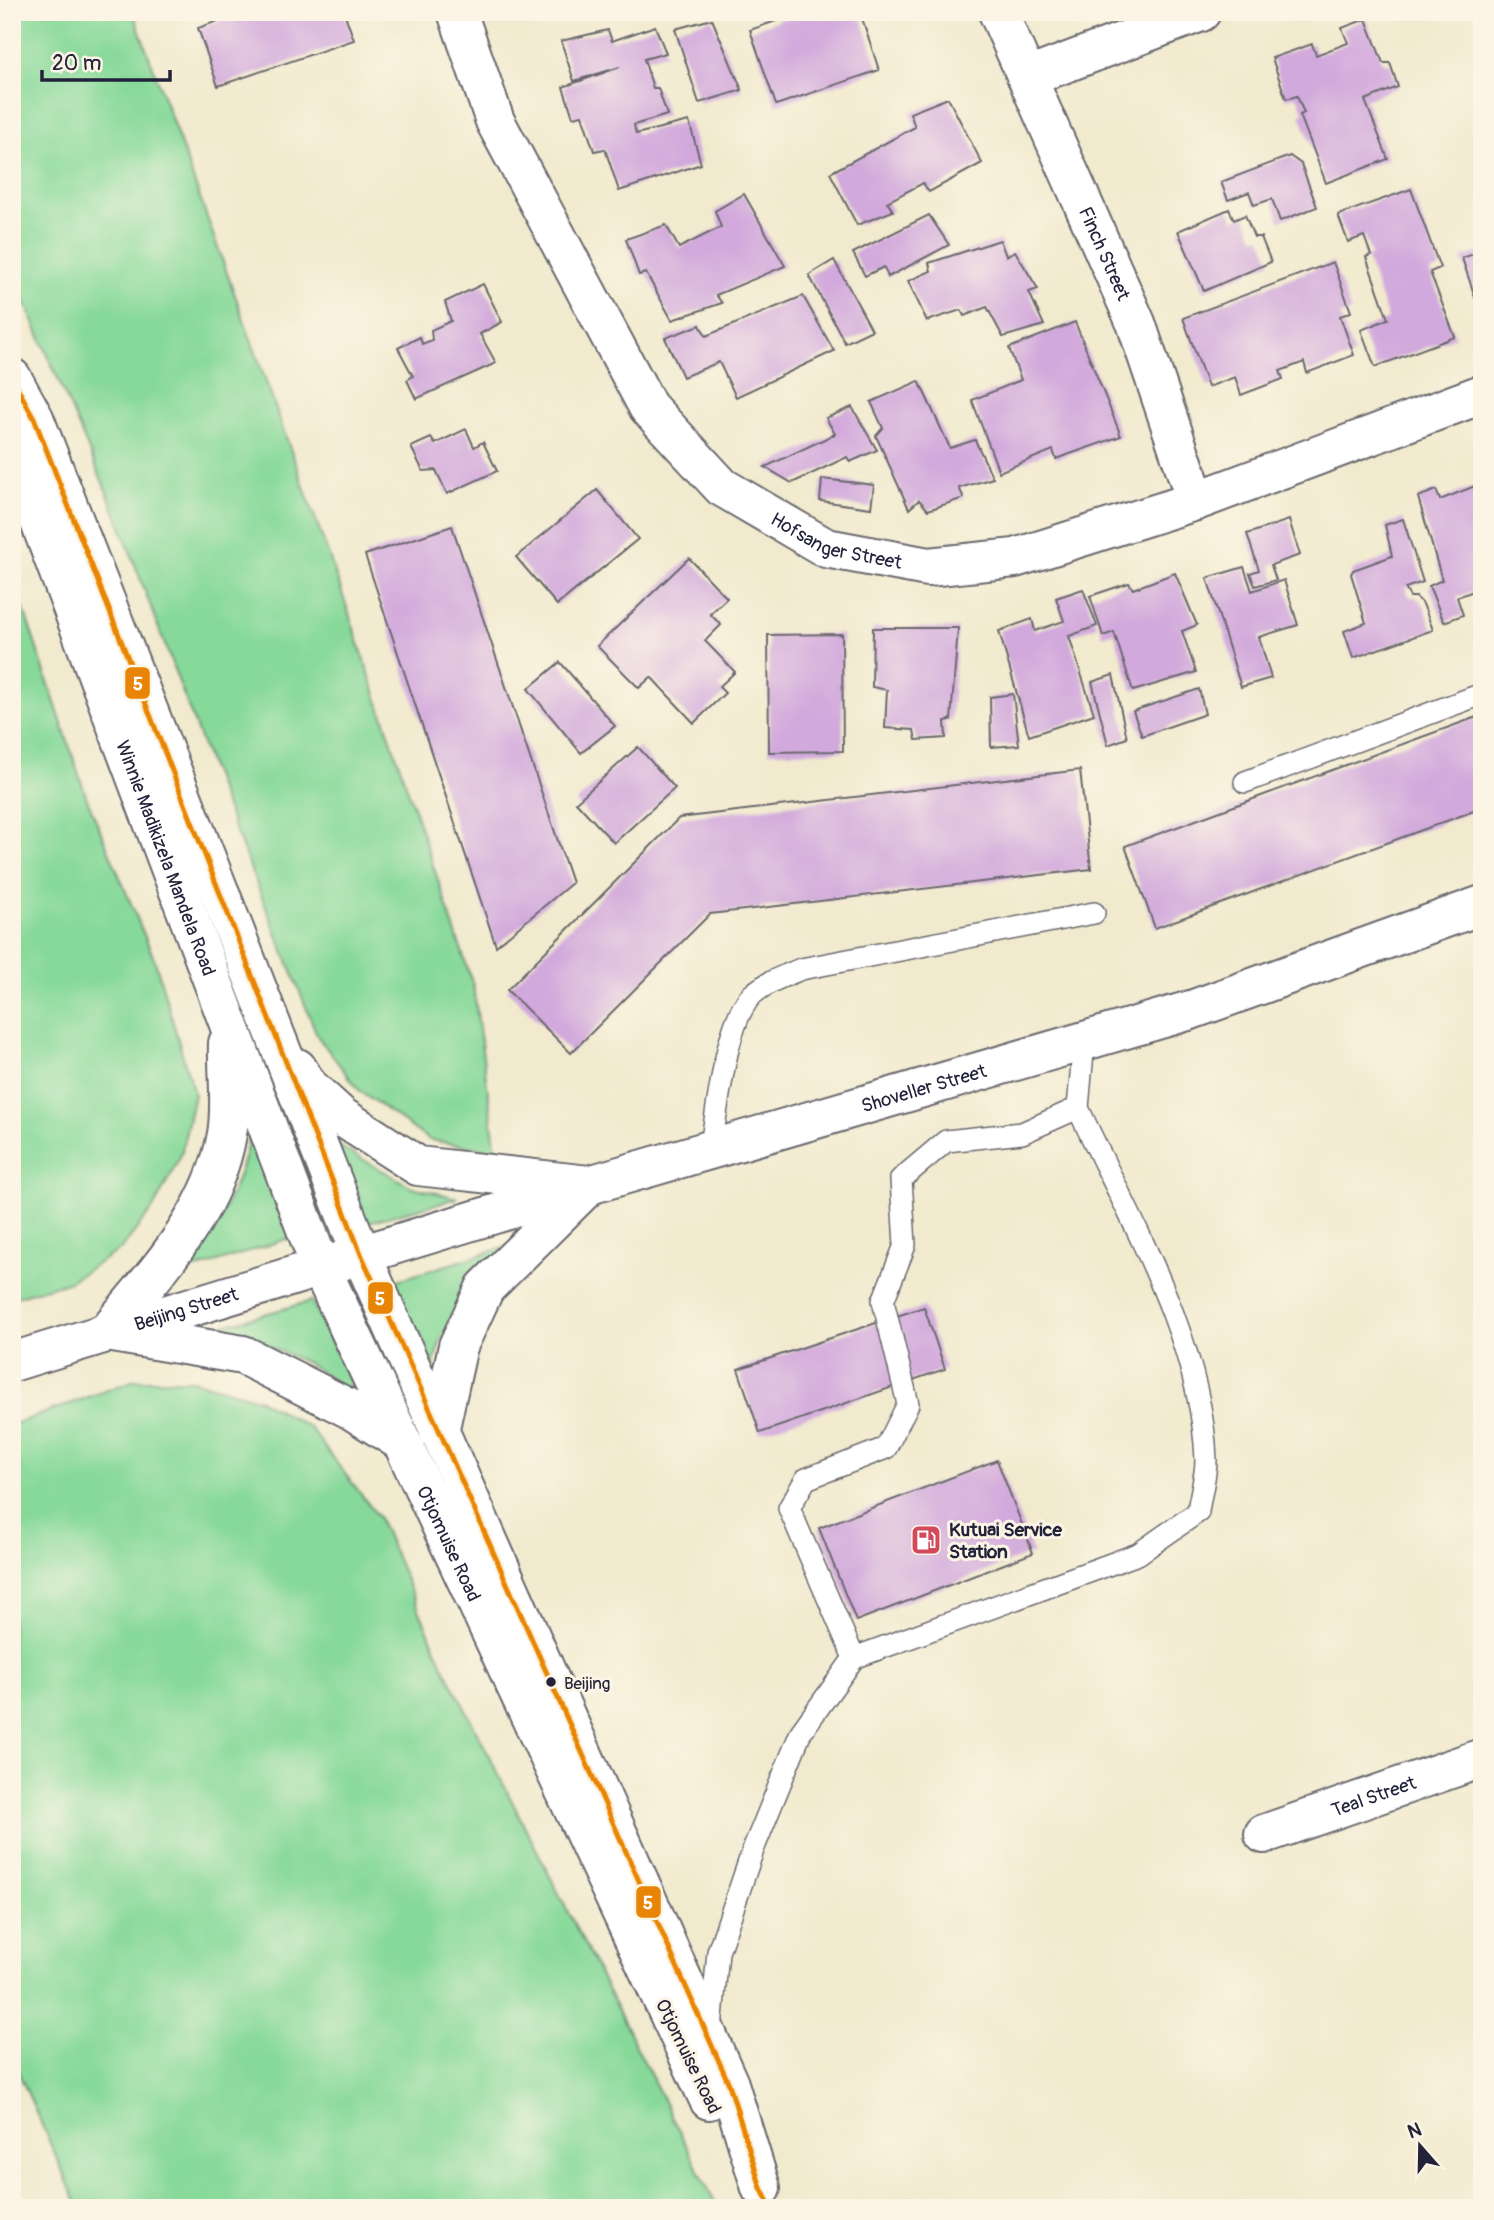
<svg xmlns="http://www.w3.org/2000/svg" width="1494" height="2220" font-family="Pangolin,sans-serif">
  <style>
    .green { fill: #87d99a; stroke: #547e6a; stroke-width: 2 }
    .building { fill: #d1a9dc }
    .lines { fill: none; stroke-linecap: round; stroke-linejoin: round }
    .service-casing { stroke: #6a686e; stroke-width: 24 }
    .minor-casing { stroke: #6a686e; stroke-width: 42 }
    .secondary-casing { stroke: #6a686e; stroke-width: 42 }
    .service { stroke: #fff; stroke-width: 21 }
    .minor { stroke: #fff; stroke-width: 38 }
    .secondary { stroke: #fff; stroke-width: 38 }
    .bus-1-casing { stroke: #fcf5e5; stroke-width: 10 }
    .bus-1 { stroke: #e98506; stroke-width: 5 }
    .bus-dot { fill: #22223b; stroke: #fcf5e5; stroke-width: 2.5 }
    .labels { text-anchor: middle; stroke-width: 6; stroke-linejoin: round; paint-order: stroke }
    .bus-label { font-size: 17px; fill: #22223b; stroke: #fcf5e5; text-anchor: start }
    .street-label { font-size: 19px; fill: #22223b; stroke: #fcf5e5 }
    .poi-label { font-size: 19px; font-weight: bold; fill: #22223b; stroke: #fcf5e5; text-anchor: start }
    .line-badge { stroke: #fcf5e5; stroke-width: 2.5 }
    .badge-label { font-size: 19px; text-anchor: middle; font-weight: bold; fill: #fff }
  </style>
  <rect width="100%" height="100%" fill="#fcf5e5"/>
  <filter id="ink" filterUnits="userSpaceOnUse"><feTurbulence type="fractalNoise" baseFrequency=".0143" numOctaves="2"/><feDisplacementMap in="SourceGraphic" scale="14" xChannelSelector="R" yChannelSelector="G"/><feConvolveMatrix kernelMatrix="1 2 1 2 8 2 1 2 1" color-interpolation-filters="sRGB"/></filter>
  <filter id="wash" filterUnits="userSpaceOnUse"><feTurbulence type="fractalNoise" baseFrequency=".00686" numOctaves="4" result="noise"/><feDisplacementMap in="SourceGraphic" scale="28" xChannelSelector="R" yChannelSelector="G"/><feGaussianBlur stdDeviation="1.57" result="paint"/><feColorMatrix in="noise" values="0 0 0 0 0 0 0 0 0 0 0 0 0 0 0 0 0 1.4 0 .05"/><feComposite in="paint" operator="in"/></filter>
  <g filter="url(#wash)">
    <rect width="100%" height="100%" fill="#f1eace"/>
    <g class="green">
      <polygon points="12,12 133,12 340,587 473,985 496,1151 429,1140 359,1090 318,1037 220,792 115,511 12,272"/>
      <polygon points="12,574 87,799 155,961 194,1094 181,1155 154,1207 121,1249 68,1282 12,1298"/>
      <path d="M249 1136 290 1238 178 1275C213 1235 240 1189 249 1136Z"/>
      <polygon points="337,1145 412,1187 458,1198 361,1224"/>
      <polygon points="509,1246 441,1339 426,1390 385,1284"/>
      <polygon points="312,1301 362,1407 329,1377 307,1363 221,1326"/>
      <polygon points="135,1380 191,1380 258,1399 309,1427 379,1518 443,1665 718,2208 79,2208 12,2058 12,1425"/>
    </g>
    <g id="blocks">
      <g class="building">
        <polygon points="243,12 344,12 354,40 218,86 198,28"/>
        <polygon points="801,12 860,12 879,70 776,105 750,30"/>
        <polygon points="712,19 742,90 699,103 675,29"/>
        <polygon points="1366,19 1383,63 1390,63 1398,87 1365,100 1388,159 1326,183 1300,115 1304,113 1297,96 1286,99 1272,58 1312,44 1316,55 1348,43 1342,28"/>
        <polygon points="655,26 666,53 644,59 653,88 658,88 667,115 634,125 636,134 689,121 701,164 619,191 605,149 594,151 582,115 573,117 563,87 620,67 574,81 561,41 608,30 612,41"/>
        <polygon points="948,98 982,163 929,192 923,183 887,202 893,211 857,225 830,173 915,127 910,113"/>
        <polygon points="1290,156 1301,164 1317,207 1280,221 1272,199 1254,205 1249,192 1228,200 1221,182"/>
        <polygon points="1411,189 1440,268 1430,272 1455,337 1375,367 1361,330 1388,319 1366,257 1371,255 1364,236 1348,242 1338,215"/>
        <polygon points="744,194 785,266 716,295 722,303 672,320 646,273 639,275 626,239 666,225 679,248 721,227 715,211"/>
        <polygon points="1229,209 1234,220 1245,215 1254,237 1261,237 1271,262 1204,291 1178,231"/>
        <polygon points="929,215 949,245 888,277 884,267 865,276 853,253"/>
        <polygon points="1000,240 1006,256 1015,251 1038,289 1029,292 1044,325 1003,337 987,307 964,316 961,310 927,321 908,281 931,271 929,263"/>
        <polygon points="1482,251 1482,305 1478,306 1462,258"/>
        <polygon points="834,260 872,330 845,343 809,275"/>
        <polygon points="1333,262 1351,312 1340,316 1354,355 1307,373 1304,362 1280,371 1283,379 1241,395 1235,377 1208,387 1183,318"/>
        <polygon points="483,284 502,322 480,334 496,363 416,399 407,380 413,376 398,348 420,337 422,344 432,340 431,330 451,321 445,302"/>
        <polygon points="803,296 834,351 736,397 719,362 683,377 665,338 700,325 706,336"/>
        <polygon points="1075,322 1121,436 1056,459 1053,450 999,472 972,400 1021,380 1009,348"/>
        <polygon points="919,381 950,448 975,440 993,478 959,488 964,498 928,510 919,500 909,509 876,436 883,428 871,402"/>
        <polygon points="852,407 877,450 850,462 847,457 792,483 765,467 835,434 826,418"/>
        <polygon points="466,429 474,447 483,442 497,471 447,494 436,470 423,471 411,447 431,438 435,444"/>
        <polygon points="822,479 874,485 871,508 820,501"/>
        <polygon points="1480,484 1482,588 1457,597 1463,615 1444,622 1429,586 1442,580 1418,497 1436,490 1440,500"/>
        <polygon points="597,490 638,539 557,605 516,557"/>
        <polygon points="1403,519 1423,582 1405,588 1410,597 1416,597 1423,604 1433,630 1353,658 1344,631 1366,623 1351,574 1353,570 1392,556 1385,525"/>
        <polygon points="1289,520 1300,555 1271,565 1276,580 1255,586 1250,573 1259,570 1247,534"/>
        <polygon points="452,526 572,883 496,946 365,555"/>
        <polygon points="689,558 727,598 710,614 721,625 705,641 735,672 719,687 725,693 694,723 651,677 639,688 597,646"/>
        <polygon points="1244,567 1252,591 1284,580 1298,625 1259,637 1271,678 1241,687 1207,578"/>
        <polygon points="1175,573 1197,625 1182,631 1196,672 1133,691 1114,632 1103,636 1090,596 1129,583 1133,589"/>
        <polygon points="1083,589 1097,626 1069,636 1094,714 1029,736 999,631 1032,619 1035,631 1064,621 1056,598"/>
        <polygon points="873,628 958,628 951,720 945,721 946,738 916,740 914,730 885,728 887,690 872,687"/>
        <polygon points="842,634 843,751 769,752 768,635"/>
        <polygon points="560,662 615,726 581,753 528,689"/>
        <polygon points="1113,675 1127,738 1108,745 1092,682"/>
        <polygon points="1199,689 1205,714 1142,736 1133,711"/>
        <polygon points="1013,694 1019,745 991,747 990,697"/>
        <polygon points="1482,715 1482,808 1155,928 1125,846"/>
        <polygon points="638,747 675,788 614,843 576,802"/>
        <polygon points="1080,770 1091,869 710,914 571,1053 507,990 679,818"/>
        <polygon points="924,1307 945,1369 760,1433 738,1369"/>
        <polygon points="997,1460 1033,1553 856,1621 819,1528"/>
      </g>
    </g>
  </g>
  <g filter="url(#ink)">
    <use href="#blocks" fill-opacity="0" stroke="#6a686e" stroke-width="2"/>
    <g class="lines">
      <g class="service-casing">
        <g id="service">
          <polyline points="1245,782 1482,694"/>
          <path d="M1078 1108C1128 1216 1202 1340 1206 1460 1206 1477 1200 1495 1198 1512L1138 1554 854 1658 789 1508 806 1479 886 1448 908 1404 883 1301 905 1245 901 1179 946 1141 1022 1133 1078 1108 1084 1041"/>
          <path d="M710 1150C718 1111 725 1020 753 994 767 982 784 976 801 969L1094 913"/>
          <polyline points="711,2029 718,1952 753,1850 801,1732 854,1658"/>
        </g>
      </g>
      <g class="minor-casing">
        <g id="minor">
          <path id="s1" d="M457 12 495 121 648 407 722 487 826 548 928 567 1015 558 1196 501 1482 394"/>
          <path id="s2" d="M998 12 1136 323 1196 501"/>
          <polyline points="1028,77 1201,12"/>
          <path id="s3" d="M12 1362 589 1185 1191 1010 1482 905"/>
          <path id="s4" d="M1264 1834 1482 1758"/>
        </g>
      </g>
      <g class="secondary-casing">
        <g id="secondary">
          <polyline points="12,378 34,418 361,1254 729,2084 761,2188"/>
          <path id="s5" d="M12 448 320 1266 709 2100"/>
          <path d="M228 1043C227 1072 232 1105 227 1134 213 1214 157 1271 107 1332L243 1355 350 1409 402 1442"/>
          <polyline points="297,1068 308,1086 342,1117 418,1166 589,1185"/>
          <polyline points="439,1432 458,1346 485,1288 589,1185"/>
        </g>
      </g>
      <use href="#service" class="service"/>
      <use href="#minor" class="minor"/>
      <use href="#secondary" class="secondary"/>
      <g class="bus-1-casing">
        <polyline id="bus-1" points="12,378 34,418 361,1254 729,2084 761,2188 771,2208"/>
      </g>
      <use href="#bus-1" class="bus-1"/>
    </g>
  </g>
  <defs>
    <g id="fuel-square" transform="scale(1.575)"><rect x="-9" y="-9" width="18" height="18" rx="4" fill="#d1495b" stroke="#fcf5e5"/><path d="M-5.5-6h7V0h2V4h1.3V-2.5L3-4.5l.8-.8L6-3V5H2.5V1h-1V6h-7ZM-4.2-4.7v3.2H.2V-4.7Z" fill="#fff"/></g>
  </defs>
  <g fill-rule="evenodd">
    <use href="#fuel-square" x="926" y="1540"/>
  </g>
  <circle class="bus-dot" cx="551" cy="1682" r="6"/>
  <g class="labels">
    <g class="bus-label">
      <text x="564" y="1689">Beijing</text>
    </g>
    <g class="street-label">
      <text dy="7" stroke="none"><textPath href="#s2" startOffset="264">Finch Street</textPath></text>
      <text dy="7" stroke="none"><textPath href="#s1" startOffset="677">Hofsanger Street</textPath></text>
      <text dy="7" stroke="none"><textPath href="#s5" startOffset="438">Winnie Madikizela Mandela Road</textPath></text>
      <text dy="7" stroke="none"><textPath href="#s3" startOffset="952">Shoveller Street</textPath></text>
      <text dy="7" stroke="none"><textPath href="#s3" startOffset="182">Beijing Street</textPath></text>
      <text dy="7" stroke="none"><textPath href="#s5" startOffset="1180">Otjomuise Road</textPath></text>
      <text dy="7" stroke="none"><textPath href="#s4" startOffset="116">Teal Street</textPath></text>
      <text transform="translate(689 2056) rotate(64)" y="7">Otjomuise Road</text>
    </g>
    <g class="poi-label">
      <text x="949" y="1536">Kutuai Service<tspan x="949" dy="22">Station</tspan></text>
    </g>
  </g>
  <g class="line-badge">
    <rect x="124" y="666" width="27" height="34" rx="7" fill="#e98506"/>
    <rect x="367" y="1281" width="27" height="34" rx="7" fill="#e98506"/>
    <rect x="635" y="1885" width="27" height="34" rx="7" fill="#e98506"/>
  </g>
  <g class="badge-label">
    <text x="138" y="690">5</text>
    <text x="380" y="1305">5</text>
    <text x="648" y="1909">5</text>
  </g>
  <rect width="1494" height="2220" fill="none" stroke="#fcf5e5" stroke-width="42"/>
  <g transform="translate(1420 2146) rotate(340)" stroke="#fcf5e5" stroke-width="5" paint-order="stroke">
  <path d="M0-5L12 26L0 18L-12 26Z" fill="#22223b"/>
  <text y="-10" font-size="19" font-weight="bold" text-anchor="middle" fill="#22223b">N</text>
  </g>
  <path d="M42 70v10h128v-10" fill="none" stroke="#22223b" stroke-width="3.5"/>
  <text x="52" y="70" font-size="21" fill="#22223b" stroke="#fcf5e5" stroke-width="5" paint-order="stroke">20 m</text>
</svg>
